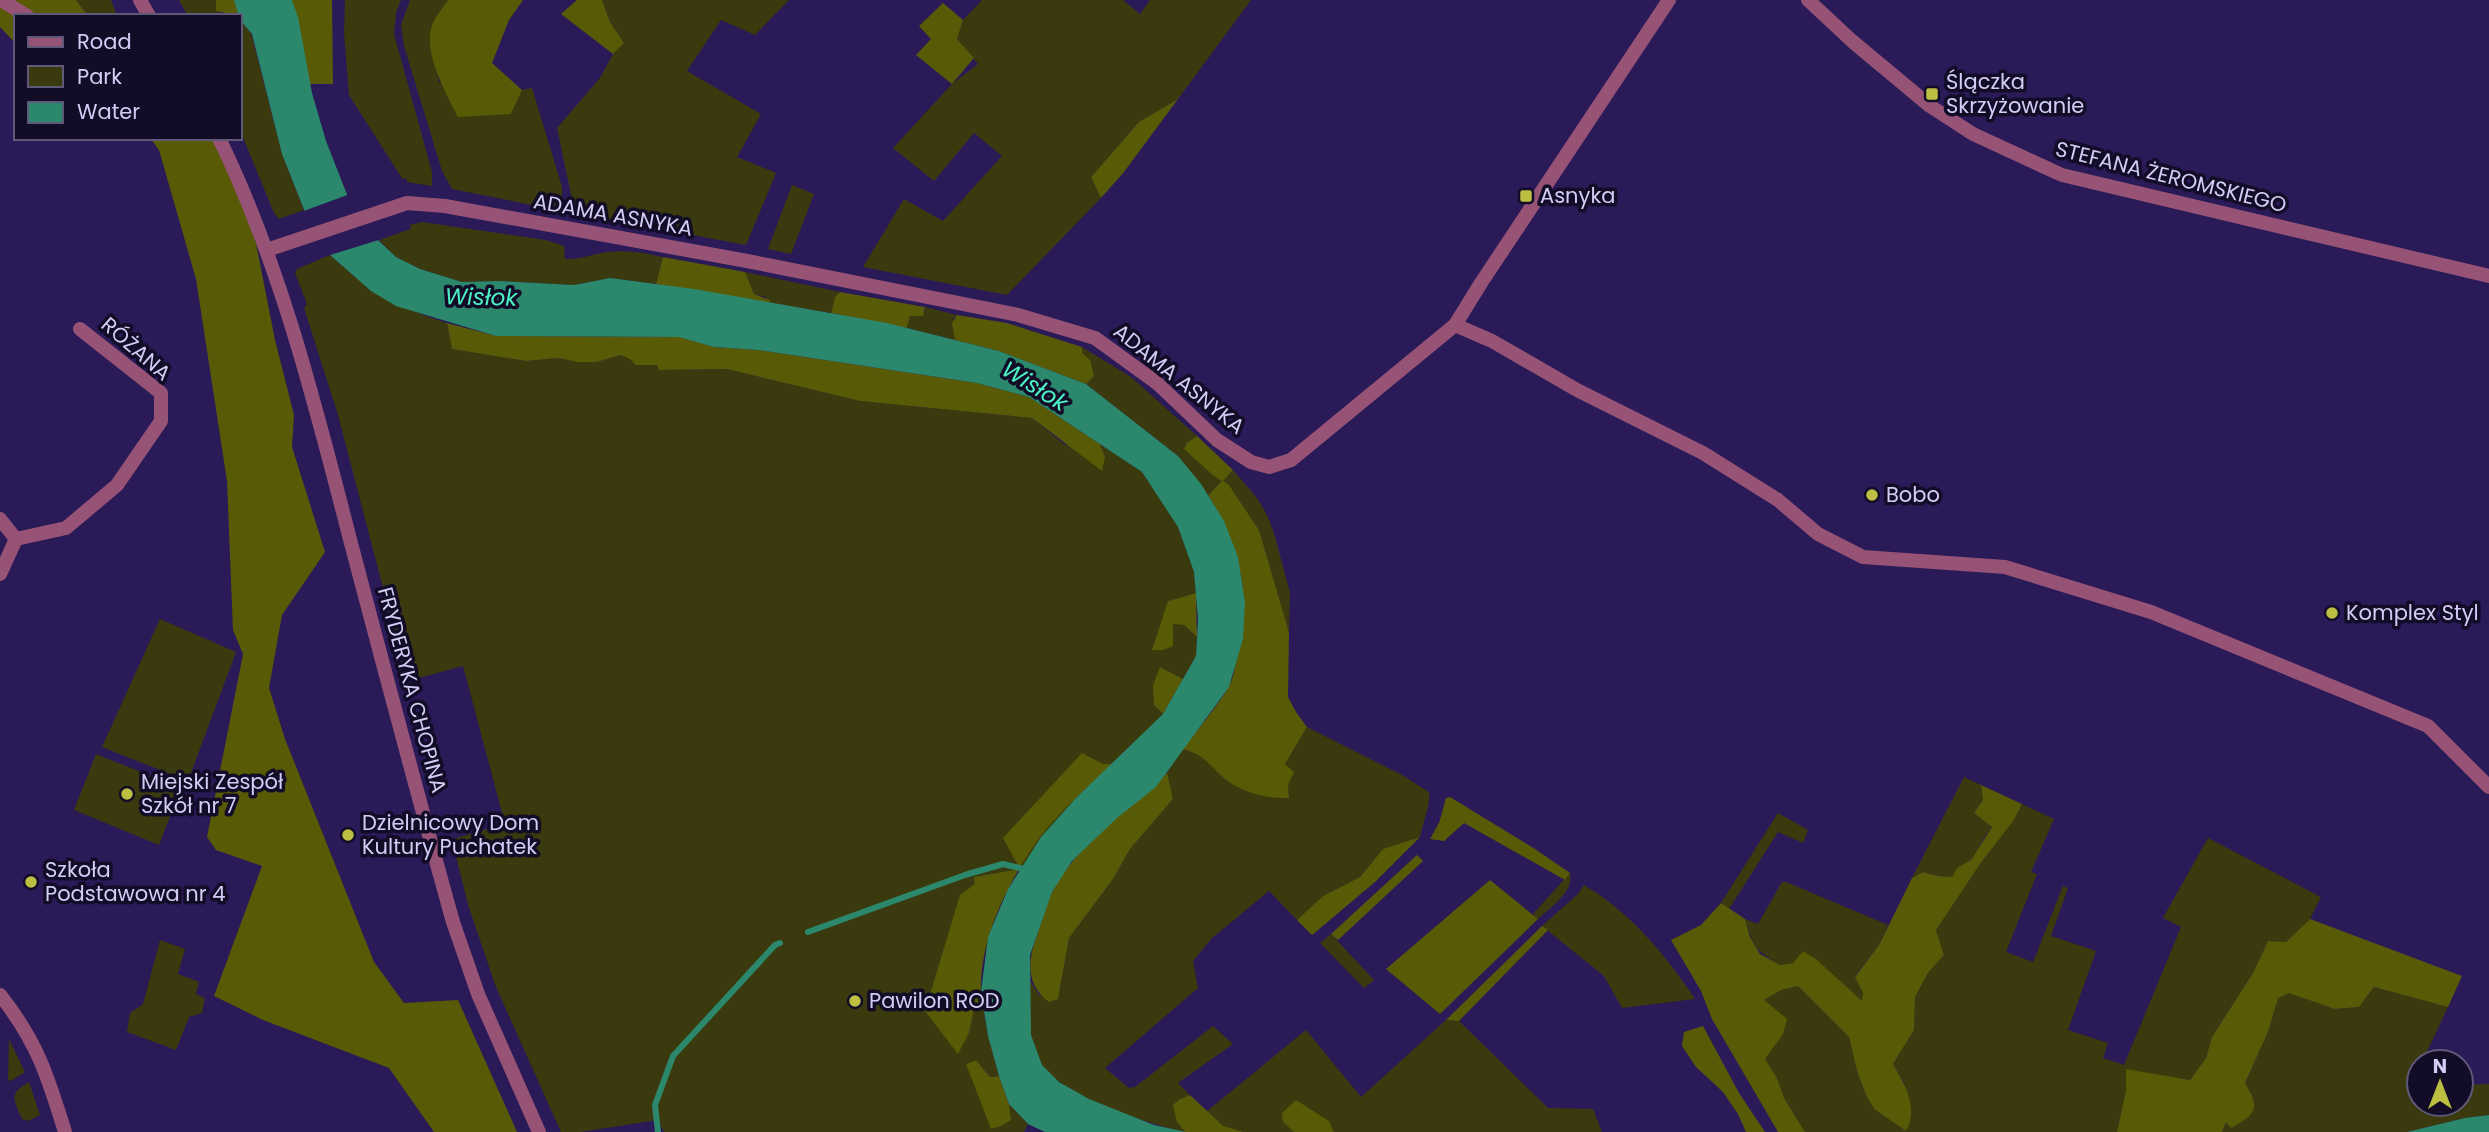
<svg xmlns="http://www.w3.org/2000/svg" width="2489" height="1132" font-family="Poppins,sans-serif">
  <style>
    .green { fill: #3a3a0e }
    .forest { fill: #595a06 }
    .water { fill: #2c886d }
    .pier { fill: #2b1a58 }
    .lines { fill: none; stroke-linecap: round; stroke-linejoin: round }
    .stream { stroke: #2c886d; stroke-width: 6 }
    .minor { stroke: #975375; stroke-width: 14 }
    .tertiary { stroke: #975375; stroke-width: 14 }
    .poi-dot { fill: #bdbf43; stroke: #120c27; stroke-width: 2.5 }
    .labels { text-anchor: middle; stroke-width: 7; stroke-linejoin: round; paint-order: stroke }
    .poi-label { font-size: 21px; fill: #d1cdf4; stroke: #120c27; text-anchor: start }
    .street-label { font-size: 21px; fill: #d1cdf4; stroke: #120c27 }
    .water-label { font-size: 23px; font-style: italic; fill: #4bf2c3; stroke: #120c27 }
  </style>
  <rect width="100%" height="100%" fill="#2b1a58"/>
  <g class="green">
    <polygon points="76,0 111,0 117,16 88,16"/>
    <polygon points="179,0 216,0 216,11 228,16 188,16"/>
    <polygon points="345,0 401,0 396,13 394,34 432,172 432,186 407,182 407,179 404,178 403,180 349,95 344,33"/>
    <polygon points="410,0 448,0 431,28 433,53 439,82 511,114 522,90 532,88 562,187 562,211 452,189 442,171 404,46 401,25"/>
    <polygon points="602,0 789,0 755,35 721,20 687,71 761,114 737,157 776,173 746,245 575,213 557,128 600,78 613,54 624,43 610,22"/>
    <polygon points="982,0 1123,0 1140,14 1150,0 1251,0 1178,99 1139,122 1091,177 1101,198 1007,295 863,267 904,199 943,221 1002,156 974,133 934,181 893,148 952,84 978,64 957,39 963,20"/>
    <polygon points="240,20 251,33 282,154 304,210 279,219 274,213 240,130"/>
    <polygon points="792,185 814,194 791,254 768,249"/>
    <path d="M422 222 546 240 564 246 565 259C580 260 593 254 608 252 628 250 644 253 663 257L656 284 610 278 574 285 499 281 462 282 420 269 396 257 379 240 411 229 410 225Z"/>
    <polygon points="330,255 371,291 423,315 447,323 452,349 526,361 558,358 577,362 597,362 621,355 657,365 659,370 727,369 860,401 1032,418 1064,444 1105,457 1100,444 1142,472 1158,496 1178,527 1194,572 1196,593 1168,601 1173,623 1184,625 1197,637 1196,656 1183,679 1160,667 1154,705 1163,714 1113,764 1103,764 1021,869 975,877 976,884 960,895 969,1033 975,1003 982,1002 988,1036 999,1076 990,1077 976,1060 966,1064 1011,1120 1009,1104 1028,1124 1024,1132 664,1132 658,1120 580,1132 561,1132 496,987 469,908 452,841 456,838 505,824 463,666 411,680 405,672 338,415 304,308 307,304 295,273 297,269"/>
    <polygon points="745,272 840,292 835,297 831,313 769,303 766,297 754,294"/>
    <polygon points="925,307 957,315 953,319 955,340 907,328 910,316 925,312"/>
    <path d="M1082 347 1131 377 1197 436 1187 443C1196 463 1202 461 1214 476L1227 477 1233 470 1257 498 1267 515 1274 533 1290 593 1289 632 1259 530 1229 485 1222 481 1208 495 1178 456 1086 384 1094 376 1082 353Z"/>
    <polygon points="160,619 236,652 188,781 102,747"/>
    <path d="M1307 727 1402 775 1429 792C1430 809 1423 821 1420 837L1383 849 1360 877 1323 896 1297 920 1269 891 1212 938 1193 961 1198 988 1105 1068 1129 1088 1135 1087 1213 1026 1233 1044 1178 1083 1190 1095 1180 1099 1177 1122 1185 1132C1147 1123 1066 1098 1043 1066 1026 1043 1030 1008 1030 981L1039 995 1058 999 1069 938 1113 879 1130 849 1173 799 1167 772 1183 749 1199 754 1211 764 1289 797 1285 764Z"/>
    <polygon points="96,754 181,788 159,845 74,810"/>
    <path d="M1964 777 1981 785 1983 800 1974 813 1992 827C1984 836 1980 846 1973 857 1967 865 1958 867 1952 877L1938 876 1923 872 1912 878Z"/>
    <polygon points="2022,804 2054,819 2031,872 2037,874 2006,952 2033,962 2063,886 2068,888 2051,936 2096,951 2068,1030 2108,1043 2103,1058 2124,1065 2181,927 2163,918 2208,838 2321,897 2310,919 2286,942 2268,941 2253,973 2212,1037 2206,1058 2190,1080 2126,1070 2126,1090 2117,1132 1805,1132 1784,1098 1777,1078 1764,1059 1783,1034 1764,1000 1781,990 1798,986 1849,1037 1857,1071 1866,1095 1874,1109 1906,1131 1904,1083 1893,1064 1914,1030 1915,997 1928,973 1944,955 1936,930 1980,864 2014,820"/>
    <polygon points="1778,813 1808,830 1803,843 1778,832 1729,909 1721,903"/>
    <path d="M1570 873C1575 891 1551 907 1538 919L1533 914Z"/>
    <path d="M1782 882H1786L1888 925 1879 945 1855 976 1863 993V1002L1804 951 1793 963 1780 965C1756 951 1753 946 1745 919L1758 924Z"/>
    <path d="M1584 885C1631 913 1665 954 1695 999L1622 1008 1604 976 1542 926 1578 894Z"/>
    <polygon points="1331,934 1374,980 1364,988 1320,943"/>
    <polygon points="160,940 185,949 178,974 199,982 196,994 205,998 202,1013 189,1017 176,1050 127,1032 130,1013 143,1004"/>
    <path d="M2374 987 2448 1007 2422 1062H2419V1069L2410 1087 2419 1088V1104H2461V1085L2489 1084V1115L2465 1118 2407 1132H2222L2226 1122 2231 1128C2255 1114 2261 1109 2245 1083L2268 1032 2278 997 2289 992 2335 1009 2359 1007Z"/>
    <polygon points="1446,1020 1459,1021 1548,1108 1593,1109 1602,1132 1334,1132 1329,1121 1283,1122 1294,1132 1244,1132 1223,1127 1206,1112 1306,1030 1361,1097"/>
    <polygon points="9,1039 25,1072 11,1081 8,1080"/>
    <path d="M29 1082 40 1115 28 1121 22 1119C14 1099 8 1094 29 1082Z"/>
  </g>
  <g class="forest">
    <polygon points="0,0 76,0 88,16 16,16 16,44 0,27"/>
    <polygon points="216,0 332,0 333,84 302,84 240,16 216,11"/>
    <path d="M448 0H523L509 20 492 63 522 90 511 114 458 117C446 94 425 56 431 29 433 19 443 8 448 0Z"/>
    <polygon points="577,0 602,0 610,22 624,43 613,54 561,14"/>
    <polygon points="943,3 963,20 957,39 974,58 952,84 916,55 931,39 919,26"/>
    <polygon points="1178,99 1124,172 1101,198 1091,177 1139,122"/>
    <polygon points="150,138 217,138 256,243 275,340 294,415 292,447 325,552 282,615 269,688 285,739 374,962 404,1003 458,1000 517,1132 434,1132 389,1068 263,1020 214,996 262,866 216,850 207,837 243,654 233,630 227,481 196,279 159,150"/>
    <polygon points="663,257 745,272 754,294 770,300 769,303 656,284"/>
    <polygon points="840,292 925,307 923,316 910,316 907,328 831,313 835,297"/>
    <polygon points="957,315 1007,323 1082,347 1082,353 1090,360 1094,376 1086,384 999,351 955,340 952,323"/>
    <polygon points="447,323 496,336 680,337 714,347 758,350 977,383 1029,397 1100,444 1105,457 1102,471 1032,418 860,401 727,369 659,370 657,365 636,365 630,359 621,355 597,362 577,362 558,358 526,361 452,349"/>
    <path d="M1197 436 1233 470 1223 481 1229 485 1259 530 1289 632 1288 697 1296 712 1307 727 1285 764 1294 772 1288 785 1289 798C1267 799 1239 792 1223 777 1206 762 1206 756 1183 749 1198 729 1215 709 1228 688 1233 680 1235 667 1237 658 1254 601 1239 544 1208 495L1222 481 1214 476 1184 449 1187 443Z"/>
    <polygon points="1196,593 1197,637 1184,625 1173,624 1173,646 1163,650 1152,650 1168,601"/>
    <polygon points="1160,667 1183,679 1163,714 1154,705 1153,685"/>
    <path d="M1082 753 1103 764H1113C1088 787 1061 810 1040 837 1008 881 975 946 982 1002L975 1004 969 1033 958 1054 925 1011 960 895 975 884 974 877 1020 869 1003 838Z"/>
    <path d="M1167 772 1173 799 1130 849 1113 879 1069 938 1058 999 1049 1002C1028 987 1027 965 1035 941 1041 925 1045 906 1053 890 1068 862 1092 839 1116 818 1134 802 1153 792 1167 772Z"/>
    <path d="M1981 785 2022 804 2014 820 1980 864 1936 930 1944 955 1928 973 1915 997 1914 1030 1893 1064C1905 1085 1919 1108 1906 1131L1874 1109 1866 1095 1857 1071 1849 1037 1798 986 1781 990 1764 1000 1787 1019 1783 1034 1765 1059 1777 1078 1784 1098 1805 1132H1778L1712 1019 1701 991 1671 940 1701 925 1721 903 1745 919 1750 937 1760 954 1780 965 1793 963 1803 951 1816 959 1862 1001 1863 993 1855 977 1879 945 1912 878 1923 872 1938 876 1952 877 1957 868 1971 860 1992 827 1974 813 1983 800Z"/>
    <polygon points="1450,797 1535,849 1570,873 1565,880 1464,823 1444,841 1430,839 1439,823 1446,798"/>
    <polygon points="1420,837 1375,882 1312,935 1297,920 1323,896 1360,877 1383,849"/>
    <polygon points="1417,855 1423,861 1338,940 1331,934"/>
    <polygon points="1490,880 1538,919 1440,1014 1386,969"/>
    <path d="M2310 919 2462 976 2448 1007 2374 987 2359 1007 2335 1009 2289 993 2278 998 2268 1032 2245 1083C2261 1109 2256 1114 2231 1128L2226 1122 2222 1132H2117L2126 1090V1069L2190 1080 2206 1058 2212 1037 2253 973 2268 941 2286 942Z"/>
    <polygon points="1542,926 1548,930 1459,1021 1446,1020"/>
    <polygon points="1703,1026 1739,1093 1765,1132 1746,1132 1738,1114 1723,1092 1696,1067 1682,1046 1684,1032"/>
    <polygon points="976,1060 990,1077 999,1076 1009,1104 1011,1120 1001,1126 991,1129 966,1064"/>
    <polygon points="1190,1095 1223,1126 1244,1132 1185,1132 1177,1122 1173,1105 1180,1099"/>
    <polygon points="1296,1100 1329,1121 1334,1132 1294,1132 1283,1122 1282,1113"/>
  </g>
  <g class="water">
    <polygon points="234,0 292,0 298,17 312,93 326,141 348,197 379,241 396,257 420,269 462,282 499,281 574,285 610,278 694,289 887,323 999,351 1086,384 1178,456 1201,484 1224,521 1238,557 1245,603 1243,639 1229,687 1156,787 1117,818 1072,861 1052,892 1030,955 1031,1035 1042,1065 1059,1082 1089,1099 1154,1125 1186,1132 1045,1132 1028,1124 1009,1104 999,1076 988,1036 981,992 988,937 1008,889 1041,837 1076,798 1163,714 1196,656 1198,619 1194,572 1178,527 1142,472 1029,397 977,383 758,350 714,347 679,337 496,336 396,306 371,291 330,255 305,212 282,154 252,34 240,20"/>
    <polygon points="2489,1115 2489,1132 2407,1132 2465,1118"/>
  </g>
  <polygon class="pier" points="350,194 382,239 327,256 301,212"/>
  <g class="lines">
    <g class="stream">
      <polyline points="808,932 965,875 1003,864 1028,870"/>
      <polyline points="658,1132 655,1105 673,1056 775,945 780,943"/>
    </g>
    <g class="minor">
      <polyline points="1,0 27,16"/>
      <polyline points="1808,0 1852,41 1930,106 1973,134 2062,175 2489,276"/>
      <polyline points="267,250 407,203 445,206 747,261 1018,315 1095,338 1157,383 1217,440 1251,462 1269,467 1291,460 1455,325 1481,283 1669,0"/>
      <polyline points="1455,325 1492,341 1577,390 1703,453 1778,500 1818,534 1863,557 2005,567 2151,612 2428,726 2489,787"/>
      <polyline points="0,519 16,539"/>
      <polyline points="0,574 16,539 66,528 117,485 161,421 161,393 80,329"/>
      <path d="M0 995C37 1041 48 1077 65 1132"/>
    </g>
    <g class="tertiary">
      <polyline points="140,0 149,16"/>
      <path d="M219 138C282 268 316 408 352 547 385 672 418 797 453 922L478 994 539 1132"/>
    </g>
  </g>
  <g class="poi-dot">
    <rect x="1925" y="87" width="14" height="14" rx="3.5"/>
    <rect x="1519" y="189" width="14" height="14" rx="3.5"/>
    <circle cx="1872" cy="495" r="7"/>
    <circle cx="2332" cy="613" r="7"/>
    <circle cx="127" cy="794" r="7"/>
    <circle cx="348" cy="835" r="7"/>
    <circle cx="31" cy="882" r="7"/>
    <circle cx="855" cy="1001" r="7"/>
  </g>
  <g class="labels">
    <g class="poi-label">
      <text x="1946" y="89">Ślączka<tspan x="1946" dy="24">Skrzyżowanie</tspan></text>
      <text x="1540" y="203">Asnyka</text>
      <text x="1886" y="502">Bobo</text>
      <text x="2346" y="620">Komplex Styl</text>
      <text x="141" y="789">Miejski Zespół<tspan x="141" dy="24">Szkół nr 7</tspan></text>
      <text x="362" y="830">Dzielnicowy Dom<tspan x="362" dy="24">Kultury Puchatek</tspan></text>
      <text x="45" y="877">Szkoła<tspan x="45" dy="24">Podstawowa nr 4</tspan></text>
      <text x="869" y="1008">Pawilon ROD</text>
    </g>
    <g class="street-label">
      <text transform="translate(2171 177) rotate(14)" y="7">STEFANA ŻEROMSKIEGO</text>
      <text transform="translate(613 215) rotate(10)" y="7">ADAMA ASNYKA</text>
      <text transform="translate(136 349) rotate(41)" y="7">RÓŻANA</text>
      <text transform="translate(1179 379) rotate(39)" y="7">ADAMA ASNYKA</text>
      <text transform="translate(412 690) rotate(75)" y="7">FRYDERYKA CHOPINA</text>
    </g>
    <g class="water-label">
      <text transform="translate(481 297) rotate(1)" y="8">Wisłok</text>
      <text transform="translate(1035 386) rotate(32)" y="8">Wisłok</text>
    </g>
  </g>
  <rect x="14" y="14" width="228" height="126" fill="#120c27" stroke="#5e5979" stroke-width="2"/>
  <rect x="28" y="37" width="35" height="10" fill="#975375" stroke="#5e5979" stroke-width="2"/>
  <text x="77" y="49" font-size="21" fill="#d1cdf4">Road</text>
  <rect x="28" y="66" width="35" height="21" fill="#3a3a0e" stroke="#5e5979" stroke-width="2"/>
  <text x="77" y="84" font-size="21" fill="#d1cdf4">Park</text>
  <rect x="28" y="102" width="35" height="21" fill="#2c886d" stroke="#5e5979" stroke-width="2"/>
  <text x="77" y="119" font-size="21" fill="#d1cdf4">Water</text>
  <g transform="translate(2440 1083)"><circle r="33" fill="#120c27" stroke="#5e5979" stroke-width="2"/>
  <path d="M0-5L12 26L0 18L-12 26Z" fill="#bdbf43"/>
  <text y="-10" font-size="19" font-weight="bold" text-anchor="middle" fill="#d1cdf4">N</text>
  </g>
</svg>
